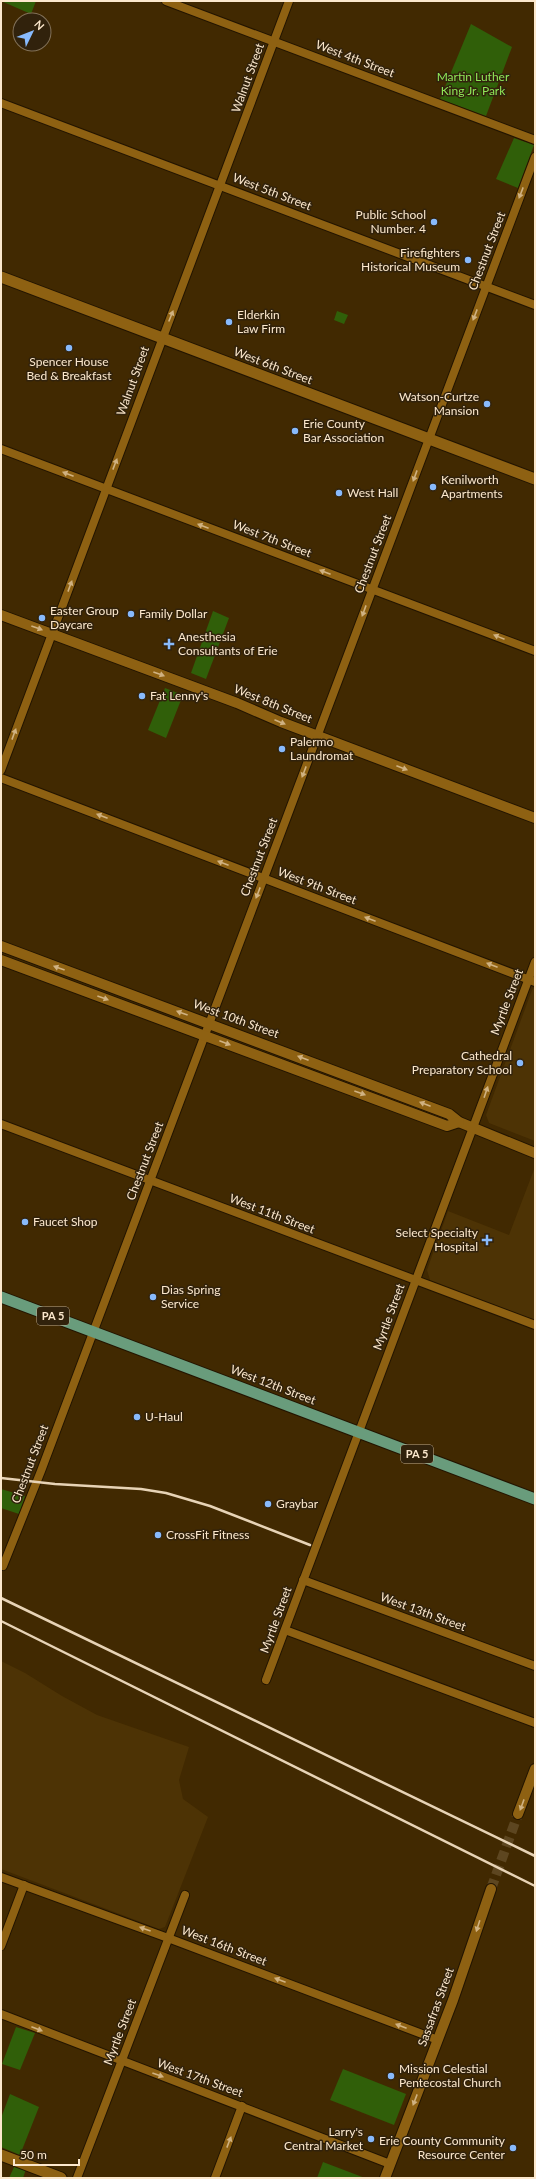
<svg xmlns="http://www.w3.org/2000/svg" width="536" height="2179" font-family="Lato,sans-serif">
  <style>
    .built { fill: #4d3305 }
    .green { fill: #305f09 }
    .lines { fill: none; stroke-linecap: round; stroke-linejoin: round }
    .tertiary-tunnel { stroke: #5d4620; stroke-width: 10; stroke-dasharray: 10 5; stroke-linecap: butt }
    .minor-casing { stroke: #221401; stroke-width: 10 }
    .tertiary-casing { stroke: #221401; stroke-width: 12 }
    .secondary-casing { stroke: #221401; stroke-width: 13 }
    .primary-casing { stroke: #221401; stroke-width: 13 }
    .minor { stroke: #8e6112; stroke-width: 8 }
    .tertiary { stroke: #8e6112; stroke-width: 10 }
    .secondary { stroke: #8e6112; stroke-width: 11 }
    .primary { stroke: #699c7c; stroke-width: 11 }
    .rail { stroke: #e7d3b6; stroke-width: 2.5 }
    .oneway { fill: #d0b282 }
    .poi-dot { fill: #88bafc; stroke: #31220c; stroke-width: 1.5 }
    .labels { text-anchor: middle; stroke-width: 3; stroke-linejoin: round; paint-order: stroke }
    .shield { fill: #31220c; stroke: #bfad93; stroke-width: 1 }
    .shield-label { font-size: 11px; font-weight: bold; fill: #fce8cd }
    .street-label { font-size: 12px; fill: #fce8cd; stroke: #31220c }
    .park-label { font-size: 12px; fill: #8fe758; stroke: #31220c }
    .poi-label { font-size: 12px; fill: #fce8cd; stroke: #31220c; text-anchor: start }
  </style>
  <rect width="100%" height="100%" fill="#412901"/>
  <g class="built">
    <polygon points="535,987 535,1141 489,1123 486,1115 532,990"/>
    <polygon points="535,1167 535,1320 430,1280 427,1270 448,1211 509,1235"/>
    <polygon points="1,1661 25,1673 62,1696 97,1715 189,1747 179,1780 183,1799 208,1817 165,1927 159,1929 1,1869"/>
  </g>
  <g class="green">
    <polygon points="1,1 36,1 31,14"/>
    <polygon points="471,24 512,47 486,116 440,99"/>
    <polygon points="514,138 534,145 518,188 496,179"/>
    <polygon points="337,311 348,315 344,324 334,320"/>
    <polygon points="213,611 229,618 206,679 191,673"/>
    <polygon points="165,688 183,695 166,738 148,730"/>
    <polygon points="1,1489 25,1496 19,1514 1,1508"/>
    <polygon points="16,2027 35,2033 20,2070 2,2064"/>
    <polygon points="343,2069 406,2094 394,2125 330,2100"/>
    <polygon points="10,2094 39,2107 20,2155 1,2147 1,2118"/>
    <polygon points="323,2162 365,2178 317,2178"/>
    <polygon points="15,2165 26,2169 23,2178 9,2178"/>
  </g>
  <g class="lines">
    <polyline class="tertiary-tunnel" points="491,1889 518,1814"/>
    <g class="minor-casing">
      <g id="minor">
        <polyline points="166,1 535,140"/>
        <polyline points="1,103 535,305"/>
        <polyline points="1,449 535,651"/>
        <polyline points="1,770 289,1"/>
        <polyline points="1,778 535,982"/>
        <polyline points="1,1124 535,1325"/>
        <polyline points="3,1566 41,1471 535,157"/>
        <polyline points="303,1580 535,1666"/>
        <polyline points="285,1630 535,1723"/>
        <polyline points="266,1680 535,962"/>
        <polyline points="1,1877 168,1938 438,2040"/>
        <polyline points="1,1946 24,1885"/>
        <polyline points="1,2014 390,2164"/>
        <polyline points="77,2178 185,1895"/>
        <polyline points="215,2178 242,2106"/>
      </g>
    </g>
    <g class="tertiary-casing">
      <g id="tertiary">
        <polyline points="1,615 237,703 281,722 535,818"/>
        <polyline points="1,946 449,1114 459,1122 535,1153"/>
        <polyline points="1,960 447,1126 459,1122"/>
        <polyline points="518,1814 535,1769"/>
        <polyline points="385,2178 453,2000 491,1889"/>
      </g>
    </g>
    <g class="secondary-casing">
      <g id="secondary">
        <polyline points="1,277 535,479"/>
        <polyline points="1,2155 61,2178"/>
      </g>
    </g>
    <g class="primary-casing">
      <polyline id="primary" points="1,1297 535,1499"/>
    </g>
    <use href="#minor" class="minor"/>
    <use href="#tertiary" class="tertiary"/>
    <use href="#secondary" class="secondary"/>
    <use href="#primary" class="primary"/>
    <g class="rail">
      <polyline points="1,1478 55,1484 141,1489 166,1493 210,1506 310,1545"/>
      <polyline points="1,1598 535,1856"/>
      <polyline points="1,1621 535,1886"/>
    </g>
  </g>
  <defs><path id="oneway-solid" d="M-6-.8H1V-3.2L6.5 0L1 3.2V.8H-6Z"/></defs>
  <g class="oneway">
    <use href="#oneway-solid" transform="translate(521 193) rotate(111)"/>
    <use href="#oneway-solid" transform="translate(475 315) rotate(111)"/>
    <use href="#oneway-solid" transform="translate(171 316) rotate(-68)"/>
    <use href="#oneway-solid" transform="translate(115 464) rotate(-69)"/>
    <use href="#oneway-solid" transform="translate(68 474) rotate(-159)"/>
    <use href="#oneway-solid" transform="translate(415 476) rotate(110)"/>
    <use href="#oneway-solid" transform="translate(203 526) rotate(-159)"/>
    <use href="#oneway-solid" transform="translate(325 572) rotate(-159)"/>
    <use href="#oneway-solid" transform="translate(70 586) rotate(-70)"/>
    <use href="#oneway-solid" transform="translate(364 611) rotate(110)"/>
    <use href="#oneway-solid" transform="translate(37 628) rotate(20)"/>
    <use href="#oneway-solid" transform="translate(499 637) rotate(-158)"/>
    <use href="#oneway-solid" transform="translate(159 674) rotate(20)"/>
    <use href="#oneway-solid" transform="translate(280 722) rotate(23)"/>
    <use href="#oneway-solid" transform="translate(14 734) rotate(-70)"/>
    <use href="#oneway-solid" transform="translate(402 768) rotate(21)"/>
    <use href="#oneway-solid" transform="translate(304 772) rotate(111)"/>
    <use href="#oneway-solid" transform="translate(102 816) rotate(-159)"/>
    <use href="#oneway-solid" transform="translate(223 863) rotate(-159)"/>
    <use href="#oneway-solid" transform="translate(258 893) rotate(111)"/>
    <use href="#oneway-solid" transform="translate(370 919) rotate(-159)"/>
    <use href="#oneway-solid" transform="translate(492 965) rotate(-159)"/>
    <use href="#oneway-solid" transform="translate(59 968) rotate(-160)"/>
    <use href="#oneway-solid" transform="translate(103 998) rotate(20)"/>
    <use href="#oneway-solid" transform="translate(182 1013) rotate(-160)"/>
    <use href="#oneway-solid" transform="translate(225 1043) rotate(21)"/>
    <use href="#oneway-solid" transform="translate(303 1058) rotate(-159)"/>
    <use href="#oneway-solid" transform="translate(486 1092) rotate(-71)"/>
    <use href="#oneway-solid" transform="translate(360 1093) rotate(20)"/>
    <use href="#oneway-solid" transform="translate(425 1104) rotate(-159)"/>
    <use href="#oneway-solid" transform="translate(522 1805) rotate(110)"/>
    <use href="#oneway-solid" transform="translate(478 1926) rotate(108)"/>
    <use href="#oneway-solid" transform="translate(145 1929) rotate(-160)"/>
    <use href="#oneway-solid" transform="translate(280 1980) rotate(-159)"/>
    <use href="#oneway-solid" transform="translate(401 2026) rotate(-159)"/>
    <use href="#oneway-solid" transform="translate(37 2029) rotate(21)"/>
    <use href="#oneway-solid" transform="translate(158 2075) rotate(20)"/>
    <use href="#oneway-solid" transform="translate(415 2100) rotate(111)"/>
    <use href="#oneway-solid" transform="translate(229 2142) rotate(-69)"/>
  </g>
  <g class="poi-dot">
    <circle cx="434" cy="222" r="4"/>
    <circle cx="468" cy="260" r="4"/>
    <circle cx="229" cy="322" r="4"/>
    <circle cx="69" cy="348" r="4"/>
    <circle cx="487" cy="404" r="4"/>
    <circle cx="295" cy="431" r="4"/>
    <circle cx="433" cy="487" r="4"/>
    <circle cx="339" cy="493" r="4"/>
    <circle cx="131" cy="614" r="4"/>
    <circle cx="42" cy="618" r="4"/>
    <path d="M167 638h4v4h4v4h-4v4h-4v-4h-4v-4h4z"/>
    <circle cx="142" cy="696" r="4"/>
    <circle cx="282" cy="749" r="4"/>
    <circle cx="520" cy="1063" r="4"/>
    <circle cx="25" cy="1222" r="4"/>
    <path d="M485 1234h4v4h4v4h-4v4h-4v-4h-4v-4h4z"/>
    <circle cx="153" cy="1297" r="4"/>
    <circle cx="137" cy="1417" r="4"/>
    <circle cx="268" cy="1504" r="4"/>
    <circle cx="158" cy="1535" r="4"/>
    <circle cx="391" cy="2076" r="4"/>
    <circle cx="371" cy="2139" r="4"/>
    <circle cx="513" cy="2148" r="4"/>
  </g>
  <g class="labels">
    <g class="shield">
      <rect x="37" y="1307" width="32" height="18" rx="3"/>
      <rect x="401" y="1445" width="32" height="18" rx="3"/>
    </g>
    <g class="shield-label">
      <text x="53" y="1320">PA 5</text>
      <text x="417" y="1458">PA 5</text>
    </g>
    <g class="street-label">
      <text transform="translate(355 59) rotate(21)" y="4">West 4th Street</text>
      <text transform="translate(248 78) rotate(-70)" y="4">Walnut Street</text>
      <text transform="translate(272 192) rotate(21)" y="4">West 5th Street</text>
      <text transform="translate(487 251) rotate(-69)" y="4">Chestnut Street</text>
      <text transform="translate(273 366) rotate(21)" y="4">West 6th Street</text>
      <text transform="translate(133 381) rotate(-70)" y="4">Walnut Street</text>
      <text transform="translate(272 539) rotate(21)" y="4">West 7th Street</text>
      <text transform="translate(373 554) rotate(-69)" y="4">Chestnut Street</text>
      <text transform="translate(273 704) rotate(22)" y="4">West 8th Street</text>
      <text transform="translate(259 857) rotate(-69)" y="4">Chestnut Street</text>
      <text transform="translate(317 886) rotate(21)" y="4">West 9th Street</text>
      <text transform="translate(507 1002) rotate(-69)" y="4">Myrtle Street</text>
      <text transform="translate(236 1019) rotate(20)" y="4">West 10th Street</text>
      <text transform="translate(145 1161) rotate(-69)" y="4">Chestnut Street</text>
      <text transform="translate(272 1214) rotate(21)" y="4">West 11th Street</text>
      <text transform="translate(389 1317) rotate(-70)" y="4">Myrtle Street</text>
      <text transform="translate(273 1385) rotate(21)" y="4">West 12th Street</text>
      <text transform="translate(30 1464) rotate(-69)" y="4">Chestnut Street</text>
      <text transform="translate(423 1612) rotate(20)" y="4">West 13th Street</text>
      <text transform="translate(276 1620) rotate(-70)" y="4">Myrtle Street</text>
      <text transform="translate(224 1946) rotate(21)" y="4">West 16th Street</text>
      <text transform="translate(436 2007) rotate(-70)" y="4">Sassafras Street</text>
      <text transform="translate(120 2032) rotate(-69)" y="4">Myrtle Street</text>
      <text transform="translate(200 2078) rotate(20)" y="4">West 17th Street</text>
    </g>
    <g class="park-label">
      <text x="473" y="81">Martin Luther<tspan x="473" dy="14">King Jr. Park</tspan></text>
    </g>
    <g class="poi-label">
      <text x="426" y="219" text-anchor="end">Public School<tspan x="426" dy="14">Number. 4</tspan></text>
      <text x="460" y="257" text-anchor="end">Firefighters<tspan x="460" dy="14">Historical Museum</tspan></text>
      <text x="237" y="319">Elderkin<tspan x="237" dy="14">Law Firm</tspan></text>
      <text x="69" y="366" text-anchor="middle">Spencer House<tspan x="69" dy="14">Bed &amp; Breakfast</tspan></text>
      <text x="479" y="401" text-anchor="end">Watson-Curtze<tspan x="479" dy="14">Mansion</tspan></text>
      <text x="303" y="428">Erie County<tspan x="303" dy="14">Bar Association</tspan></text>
      <text x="441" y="484">Kenilworth<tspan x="441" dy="14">Apartments</tspan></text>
      <text x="347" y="497">West Hall</text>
      <text x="50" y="615">Easter Group<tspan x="50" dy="14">Daycare</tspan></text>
      <text x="139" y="618">Family Dollar</text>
      <text x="178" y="641">Anesthesia<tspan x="178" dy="14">Consultants of Erie</tspan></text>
      <text x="150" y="700">Fat Lenny's</text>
      <text x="290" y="746">Palermo<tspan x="290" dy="14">Laundromat</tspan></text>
      <text x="512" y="1060" text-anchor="end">Cathedral<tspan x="512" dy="14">Preparatory School</tspan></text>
      <text x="33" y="1226">Faucet Shop</text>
      <text x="478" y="1237" text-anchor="end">Select Specialty<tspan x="478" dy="14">Hospital</tspan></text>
      <text x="161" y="1294">Dias Spring<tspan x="161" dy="14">Service</tspan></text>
      <text x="145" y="1421">U-Haul</text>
      <text x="276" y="1508">Graybar</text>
      <text x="166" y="1539">CrossFit Fitness</text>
      <text x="399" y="2073">Mission Celestial<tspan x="399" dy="14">Pentecostal Church</tspan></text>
      <text x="363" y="2136" text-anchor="end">Larry's<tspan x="363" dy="14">Central Market</tspan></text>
      <text x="505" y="2145" text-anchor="end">Erie County Community<tspan x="505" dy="14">Resource Center</tspan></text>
    </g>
  </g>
  <rect width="536" height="2179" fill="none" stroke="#fce8cd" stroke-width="4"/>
  <g transform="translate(32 32) rotate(47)"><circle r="19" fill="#31220c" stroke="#827159"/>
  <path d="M0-3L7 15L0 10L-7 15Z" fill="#88bafc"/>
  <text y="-6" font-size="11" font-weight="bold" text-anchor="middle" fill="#fce8cd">N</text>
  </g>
  <path d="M14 2159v6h65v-6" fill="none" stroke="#fce8cd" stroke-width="2"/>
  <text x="20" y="2159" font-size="12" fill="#fce8cd" stroke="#31220c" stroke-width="3" paint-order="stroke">50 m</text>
</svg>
